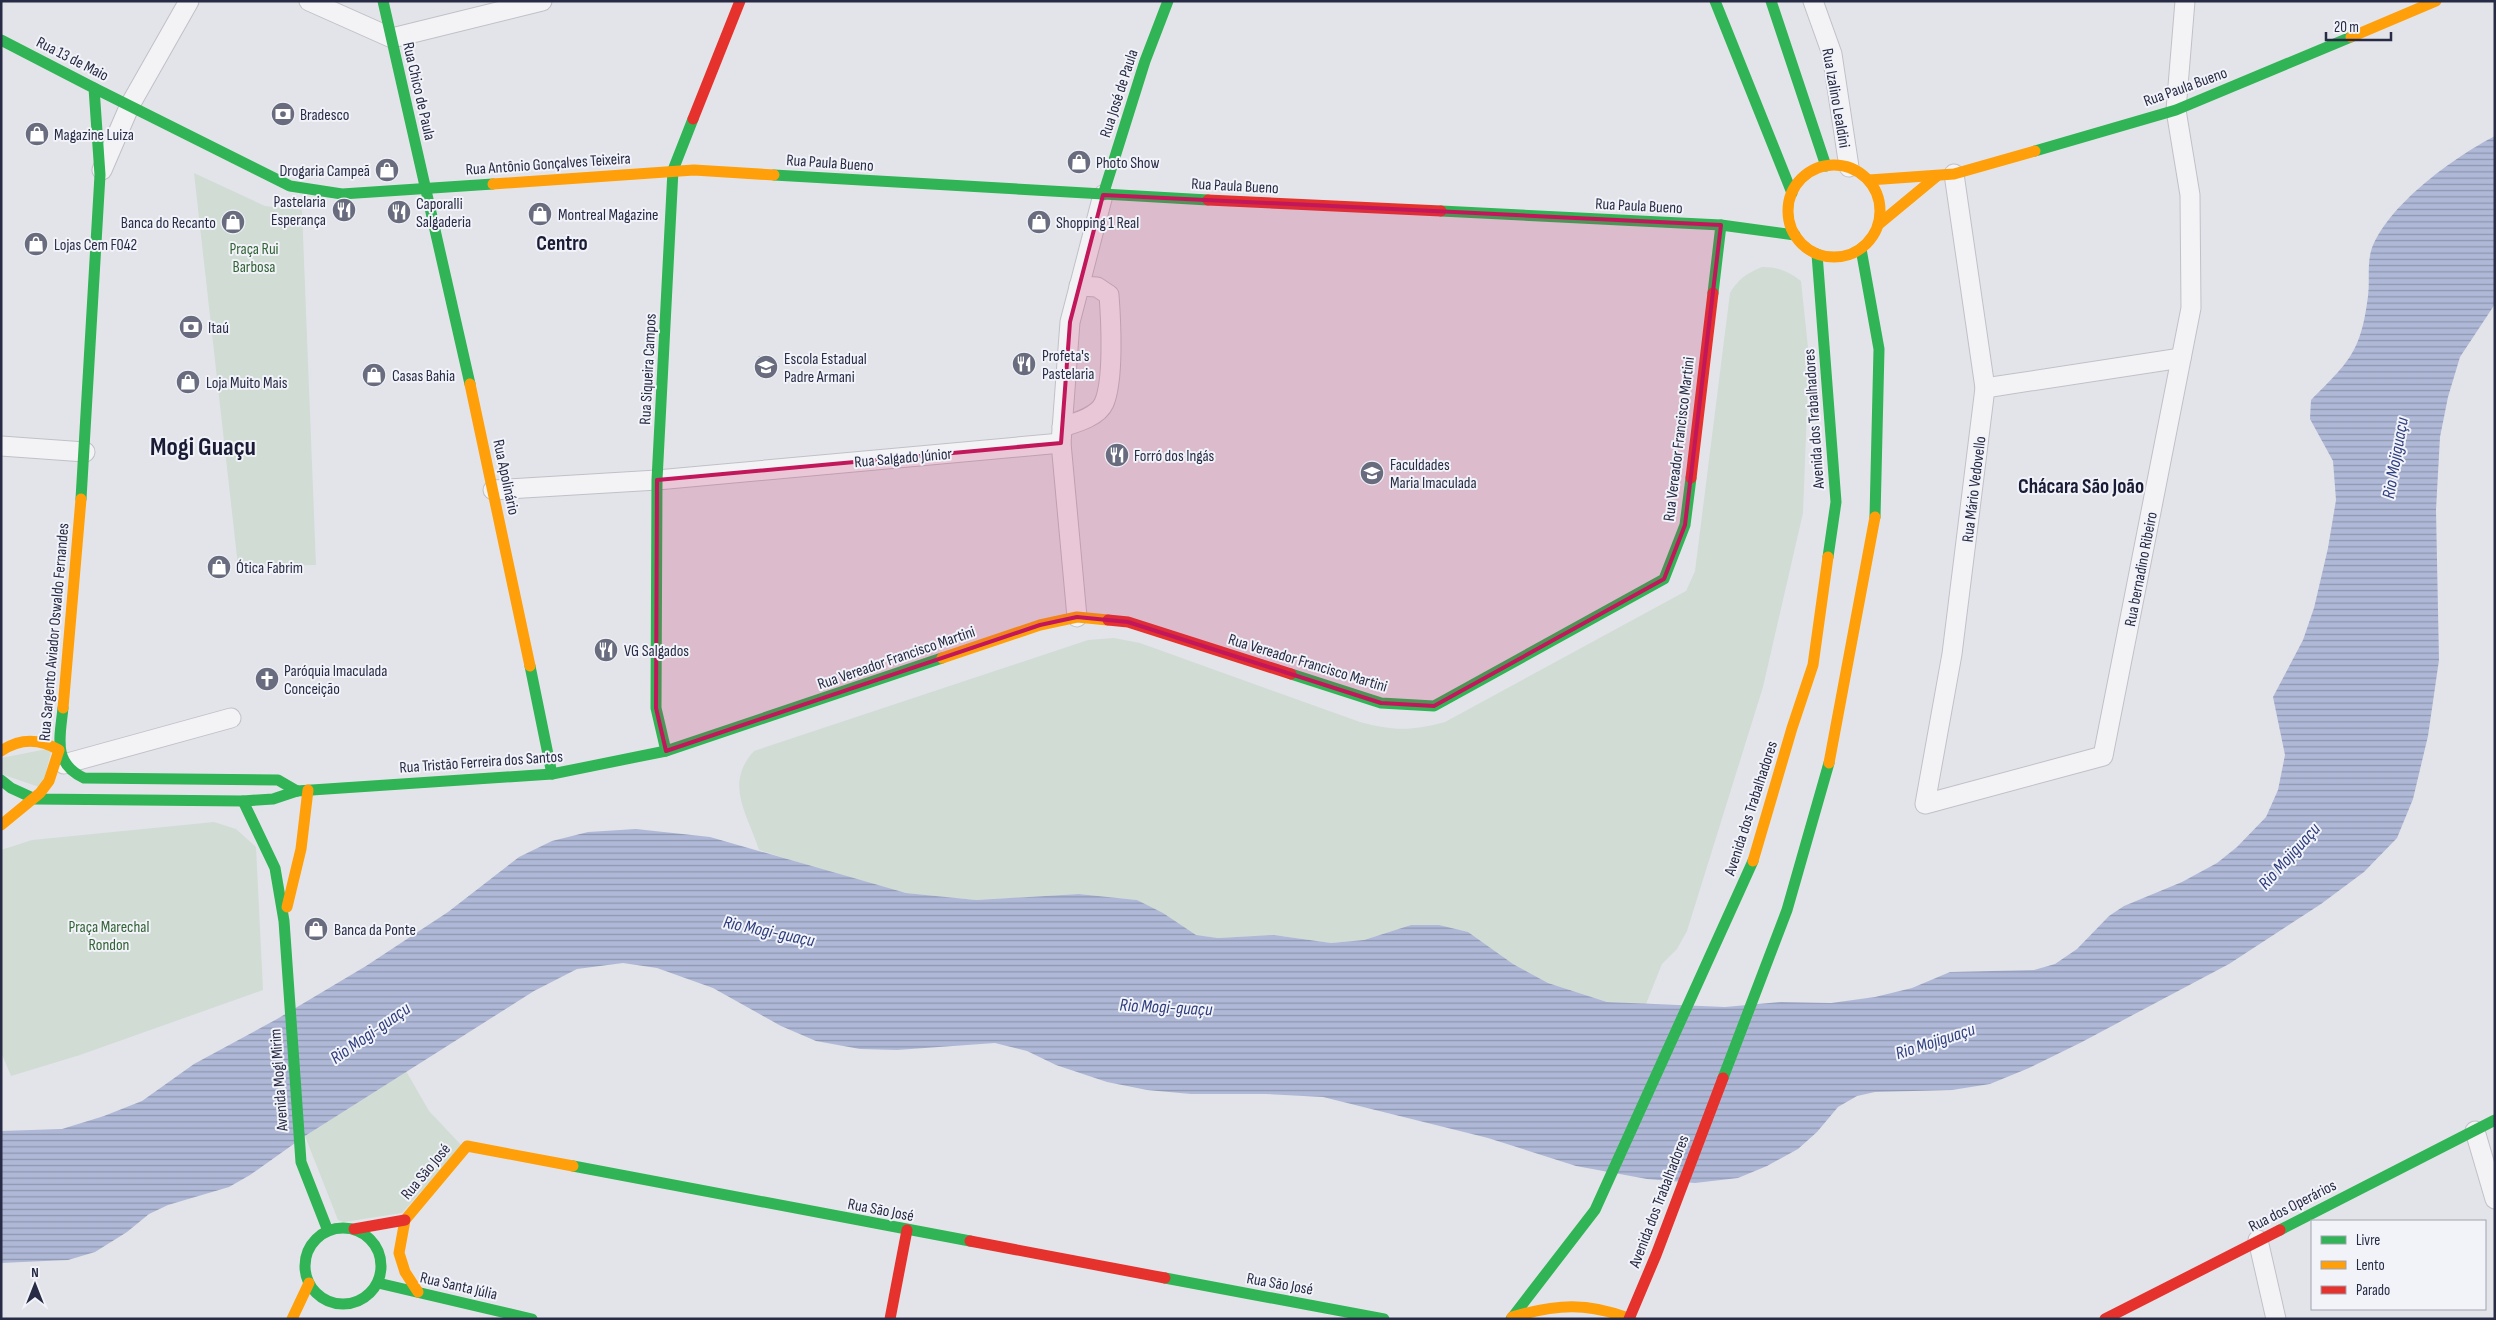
<svg xmlns="http://www.w3.org/2000/svg" width="2496" height="1320" font-family="'Sofia Sans Condensed',sans-serif">
  <style>
    .green { fill: #d1dcd4 }
    .water { fill: url(#water-rules) }
    .lines { fill: none; stroke-linecap: round; stroke-linejoin: round }
    .street-casing { stroke: #c0c1c7; stroke-width: 21 }
    .street { stroke: #f3f3f6; stroke-width: 19 }
    .fast { stroke: #30b455; stroke-width: 11 }
    .slow { stroke: #ff9f0a; stroke-width: 11 }
    .jam { stroke: #e5322d; stroke-width: 11 }
    .marked { fill: #c2185b; fill-opacity: 0.2; stroke: #c2185b; stroke-width: 4; stroke-linejoin: round }
    .labels { text-anchor: middle; stroke-width: 4; stroke-linejoin: round; paint-order: stroke }
    .street-label { font-size: 16px; fill: #282b45; stroke: #f1f3f8 }
    .poi-label { font-size: 16px; fill: #282b45; stroke: #f1f3f8; text-anchor: start }
    .park-label { font-size: 16px; fill: #336236; stroke: #f1f3f8 }
    .water-label { font-size: 18px; font-style: italic; fill: #2d3d7e; stroke: #f1f3f8 }
    .district-label { font-size: 21px; font-weight: bold; fill: #1a1c36; stroke: #f1f3f8 }
    .town-label { font-size: 26px; font-weight: bold; fill: #1a1c36; stroke: #f1f3f8 }
  </style>
  <defs>
    <pattern id="water-rules" width="6" height="5" patternUnits="userSpaceOnUse" patternTransform="scale(1.25)"><rect width="6" height="5" fill="#afb9d7"/><path d="M0 2.5h6" fill="none" stroke="#8e97b0"/></pattern>
  </defs>
  <rect width="100%" height="100%" fill="#e3e4e9"/>
  <g class="green">
    <polygon points="194,173 265,206 302,210 316,565 238,566"/>
    <path d="M1762 267C1778 267 1788 271 1801 281L1809 357 1803 513 1763 687 1687 931 1677 949 1662 964 1646 1004 1607 1002 1548 983 1513 964 1411 925 1364 940 1331 943 1274 935 1218 938 1196 935 1137 900 1079 894 976 900 906 893 829 872 759 850C747 813 724 784 754 751L1088 640 1114 638 1140 643 1360 722C1393 731 1412 731 1445 722L1686 591 1695 571 1730 293C1738 279 1747 273 1762 267Z"/>
    <polygon points="52,748 42,788 1,774 1,758"/>
    <polygon points="214,822 236,829 256,847 263,990 80,1055 11,1076 1,1052 1,850 32,840"/>
    <polygon points="406,1071 429,1111 462,1146 402,1213 344,1222 338,1220 305,1136"/>
  </g>
  <path class="water" d="M2495 136V304L2460 357 2448 397 2440 437 2436 510 2439 660 2428 736 2413 799 2397 838 2364 872 2321 904 2229 964 2080 1043 2029 1068 1990 1084 1952 1090 1875 1092 1857 1096 1838 1107 1817 1132 1798 1149 1767 1166 1738 1178 1695 1183 1647 1179 1576 1166 1488 1138 1323 1097 1266 1094H1191L1147 1090 1107 1082 1056 1065 1027 1051 995 1043 897 1050 860 1049 816 1041 781 1026 713 988 657 968 623 963 577 969 534 991 305 1136 250 1175 229 1187 168 1205 149 1214 127 1232 95 1252 68 1260 1 1263V1131L62 1129 104 1116 142 1101 194 1064 277 1019 366 966 448 912 519 857 552 841 588 832 636 829 710 837 906 893 976 900 1079 894 1137 900 1163 913 1196 935 1218 938 1274 935 1331 943 1364 940 1411 925H1439L1468 932 1513 964 1548 983 1607 1002 1725 1007 1781 1002 1831 1003 1875 997 1912 988 1950 972 2034 970 2055 964 2077 949 2109 916 2124 906 2182 882 2217 863 2237 847 2266 817 2278 790 2285 755 2273 697 2303 640 2314 608 2328 548 2336 500 2333 461 2310 419 2311 400C2349 362 2361 352 2368 296 2370 281 2367 266 2371 251 2386 206 2454 157 2495 136Z"/>
  <g class="lines">
    <g class="street-casing">
      <g id="street">
        <polyline points="309,1 392,38 542,1"/>
        <polyline points="1813,1 1832,54 1849,167"/>
        <polyline points="102,170 130,105 189,1"/>
        <polyline points="1954,174 1985,388 1952,654 1925,804 2103,756 2191,308 2190,195 2176,110 2185,1"/>
        <polyline points="1985,388 2181,358"/>
        <path d="M1062 427C1075 423 1098 417 1104 403 1114 380 1111 321 1109 295L1097 287 1079 286"/>
        <polyline points="1,446 85,452"/>
        <polyline points="493,490 657,480 1061,443"/>
        <polyline points="1077,617 1061,443 1070,322 1103,195"/>
        <polyline points="64,764 231,718"/>
        <polyline points="2475,1131 2495,1199"/>
        <polyline points="2258,1240 2276,1319"/>
      </g>
    </g>
    <use href="#street" class="street"/>
    <g class="fast">
      <polyline points="383,1 470,384"/>
      <polyline points="1715,1 1792,193"/>
      <polyline points="1771,1 1826,166"/>
      <polyline points="1,40 94,88 100,175 81,499"/>
      <polyline points="94,88 290,186 342,194 493,184"/>
      <polyline points="2035,151 2176,110 2351,37"/>
      <polyline points="774,175 1208,200"/>
      <polyline points="1103,195 1145,61 1168,1"/>
      <polyline points="1441,211 1721,225 1795,235"/>
      <polyline points="1861,249 1879,349 1875,517"/>
      <polyline points="1817,254 1836,502 1828,557"/>
      <polyline points="1713,293 1721,225"/>
      <polyline points="530,666 552,774"/>
      <polyline points="1291,674 1381,703 1434,706 1664,579 1685,525 1691,478"/>
      <path d="M63 708C60 737 52 763 84 778L278 780 297 791"/>
      <polyline points="666,751 656,708 657,480 673,170 693,119"/>
      <polyline points="1,780 11,788 35,799 243,801 273,799 297,791"/>
      <polyline points="297,791 552,774 666,751 942,658"/>
      <polyline points="243,801 275,868 284,921 301,1162 328,1231"/>
      <polyline points="1723,1078 1787,910 1829,763"/>
      <polyline points="573,1166 970,1241"/>
      <circle cx="343" cy="1266" r="38"/>
      <polyline points="2280,1230 2495,1120"/>
      <polyline points="1165,1278 1384,1319"/>
      <polyline points="378,1283 532,1319"/>
      <polyline points="1511,1319 1595,1210 1753,861"/>
    </g>
    <g class="slow">
      <polyline points="2351,37 2436,1"/>
      <circle cx="1834" cy="211" r="46"/>
      <polyline points="1869,180 1954,174 2035,151"/>
      <polyline points="493,184 694,170 774,175"/>
      <polyline points="1879,224 1937,176"/>
      <polyline points="470,384 530,666"/>
      <polyline points="942,658 1040,625 1077,617 1108,620"/>
      <polyline points="63,708 81,499"/>
      <path d="M1 751C20 738 39 738 59 750L49 781 40 793 1 825"/>
      <polyline points="1829,763 1875,517"/>
      <polyline points="1753,861 1792,728 1813,665 1828,557"/>
      <polyline points="287,907 301,849 308,790"/>
      <polyline points="418,1292 405,1272 399,1253 405,1220 467,1146 573,1166"/>
      <path d="M1512 1317C1557 1304 1587 1302 1631 1319"/>
      <polyline points="292,1319 309,1283"/>
    </g>
    <g class="jam">
      <polyline points="693,119 740,1"/>
      <polyline points="1208,200 1441,211"/>
      <polyline points="1691,478 1713,293"/>
      <polyline points="1108,620 1128,622 1291,674"/>
      <polyline points="354,1229 405,1220"/>
      <polyline points="970,1241 1165,1278"/>
      <polyline points="890,1319 907,1230"/>
      <polyline points="1629,1319 1656,1255 1723,1078"/>
      <polyline points="2105,1319 2280,1230"/>
    </g>
  </g>
  <path class="marked" d="M1103 195 1721 225 1685 525 1664 579 1434 706 1381 703 1128 622 1077 617 1040 625 666 751 656 708 657 480 1061 443 1070 322Z"/>
  <defs>
    <g id="bank-disc" transform="scale(1.25)"><circle r="9.5" fill="#696c7e" stroke="#f1f3f8"/><path d="M-6-4H6V4H-6ZM0-2.3a2.3 2.3 0 1 0 0 4.6a2.3 2.3 0 1 0 0-4.6Z" fill="#fff"/></g>
    <g id="shop-disc" transform="scale(1.25)"><circle r="9.5" fill="#696c7e" stroke="#f1f3f8"/><path d="M-5-2.5h2.3a2.7 3.5 0 0 1 5.4 0H5L5.5 6h-11ZM-1.5-2.5h3a1.5 2.3 0 0 0-3 0Z" fill="#fff"/></g>
    <g id="restaurant-disc" transform="scale(1.25)"><circle r="9.5" fill="#696c7e" stroke="#f1f3f8"/><path d="M-5-6h1v4h1v-4h1v4h1v-4h1v5L-1.5 .5V6h-2V.5L-5-1ZM5-6V6H3V1.5H1.5Q1.5-4 5-6Z" fill="#fff"/></g>
    <g id="school-disc" transform="scale(1.25)"><circle r="9.5" fill="#696c7e" stroke="#f1f3f8"/><path d="M0-5L7-2L0 1L-7-2ZM-4 1L0 2.5L4 1V4Q0 6-4 4Z" fill="#fff"/></g>
    <g id="university-disc" transform="scale(1.25)"><circle r="9.5" fill="#696c7e" stroke="#f1f3f8"/><path d="M0-5L7-2L0 1L-7-2ZM-4 1L0 2.5L4 1V4Q0 6-4 4Z" fill="#fff"/></g>
    <g id="church-disc" transform="scale(1.25)"><circle r="9.5" fill="#696c7e" stroke="#f1f3f8"/><path d="M-1.2-6h2.4v3.5h3.3v2.4h-3.3V6h-2.4V-.1h-3.3v-2.4h3.3Z" fill="#fff"/></g>
  </defs>
  <g fill-rule="evenodd">
    <use href="#bank-disc" x="283" y="114"/>
    <use href="#shop-disc" x="37" y="134"/>
    <use href="#shop-disc" x="1079" y="162"/>
    <use href="#shop-disc" x="387" y="170"/>
    <use href="#restaurant-disc" x="344" y="210"/>
    <use href="#restaurant-disc" x="399" y="212"/>
    <use href="#shop-disc" x="540" y="214"/>
    <use href="#shop-disc" x="233" y="222"/>
    <use href="#shop-disc" x="1039" y="222"/>
    <use href="#shop-disc" x="36" y="244"/>
    <use href="#bank-disc" x="191" y="327"/>
    <use href="#restaurant-disc" x="1024" y="364"/>
    <use href="#school-disc" x="766" y="367"/>
    <use href="#shop-disc" x="374" y="375"/>
    <use href="#shop-disc" x="188" y="382"/>
    <use href="#restaurant-disc" x="1117" y="455"/>
    <use href="#university-disc" x="1372" y="473"/>
    <use href="#shop-disc" x="219" y="567"/>
    <use href="#restaurant-disc" x="606" y="650"/>
    <use href="#church-disc" x="267" y="679"/>
    <use href="#shop-disc" x="316" y="929"/>
  </g>
  <g class="labels">
    <g class="street-label">
      <text transform="translate(73 58) rotate(27)" y="6">Rua 13 de Maio</text>
      <text transform="translate(2185 86) rotate(-20)" y="6">Rua Paula Bueno</text>
      <text transform="translate(420 91) rotate(77)" y="6">Rua Chico de Paula</text>
      <text transform="translate(1118 93) rotate(-72)" y="6">Rua José de Paula</text>
      <text transform="translate(1837 98) rotate(80)" y="6">Rua Izalino Lealdini</text>
      <text transform="translate(830 162) rotate(4)" y="6">Rua Paula Bueno</text>
      <text transform="translate(548 163) rotate(-4)" y="6">Rua Antônio Gonçalves Teixeira</text>
      <text transform="translate(1235 185) rotate(3)" y="6">Rua Paula Bueno</text>
      <text transform="translate(1639 205) rotate(3)" y="6">Rua Paula Bueno</text>
      <text transform="translate(647 369) rotate(-87)" y="6">Rua Siqueira Campos</text>
      <text transform="translate(1813 419) rotate(-94)" y="6">Avenida dos Trabalhadores</text>
      <text transform="translate(1678 439) rotate(-83)" y="6">Rua Vereador Francisco Martini</text>
      <text transform="translate(903 457) rotate(-5)" y="6">Rua Salgado Júnior</text>
      <text transform="translate(507 477) rotate(78)" y="6">Rua Apolinário</text>
      <text transform="translate(1973 489) rotate(-83)" y="6">Rua Mário Vedovello</text>
      <text transform="translate(2140 569) rotate(-79)" y="6">Rua bernadino Ribeiro</text>
      <text transform="translate(53 632) rotate(-85)" y="6">Rua Sargento Aviador Oswaldo Fernandes</text>
      <text transform="translate(896 657) rotate(-19)" y="6">Rua Vereador Francisco Martini</text>
      <text transform="translate(1308 662) rotate(17)" y="6">Rua Vereador Francisco Martini</text>
      <text transform="translate(481 761) rotate(-4)" y="6">Rua Tristão Ferreira dos Santos</text>
      <text transform="translate(1750 808) rotate(-72)" y="6">Avenida dos Trabalhadores</text>
      <text transform="translate(278 1080) rotate(-94)" y="6">Avenida Mogi Mirim</text>
      <text transform="translate(425 1171) rotate(-50)" y="6">Rua São José</text>
      <text transform="translate(1658 1201) rotate(-69)" y="6">Avenida dos Trabalhadores</text>
      <text transform="translate(2292 1205) rotate(-27)" y="6">Rua dos Operários</text>
      <text transform="translate(881 1209) rotate(11)" y="6">Rua São José</text>
      <text transform="translate(1280 1283) rotate(10)" y="6">Rua São José</text>
      <text transform="translate(459 1285) rotate(13)" y="6">Rua Santa Júlia</text>
    </g>
    <g class="poi-label">
      <text x="300" y="120">Bradesco</text>
      <text x="54" y="140">Magazine Luiza</text>
      <text x="1096" y="168">Photo Show</text>
      <text x="370" y="176" text-anchor="end">Drogaria Campeã</text>
      <text x="326" y="207" text-anchor="end">Pastelaria<tspan x="326" dy="18">Esperança</tspan></text>
      <text x="416" y="209">Caporalli<tspan x="416" dy="18">Salgaderia</tspan></text>
      <text x="558" y="220">Montreal Magazine</text>
      <text x="216" y="228" text-anchor="end">Banca do Recanto</text>
      <text x="1056" y="228">Shopping 1 Real</text>
      <text x="54" y="250">Lojas Cem F042</text>
      <text x="208" y="333">Itaú</text>
      <text x="1042" y="361">Profeta's<tspan x="1042" dy="18">Pastelaria</tspan></text>
      <text x="784" y="364">Escola Estadual<tspan x="784" dy="18">Padre Armani</tspan></text>
      <text x="392" y="381">Casas Bahia</text>
      <text x="206" y="388">Loja Muito Mais</text>
      <text x="1134" y="461">Forró dos Ingás</text>
      <text x="1390" y="470">Faculdades<tspan x="1390" dy="18">Maria Imaculada</tspan></text>
      <text x="236" y="573">Ótica Fabrim</text>
      <text x="624" y="656">VG Salgados</text>
      <text x="284" y="676">Paróquia Imaculada<tspan x="284" dy="18">Conceição</tspan></text>
      <text x="334" y="935">Banca da Ponte</text>
    </g>
    <g class="park-label">
      <text x="254" y="254">Praça Rui<tspan x="254" dy="18">Barbosa</tspan></text>
      <text x="109" y="932">Praça Marechal<tspan x="109" dy="18">Rondon</tspan></text>
    </g>
    <g class="water-label">
      <text transform="translate(2395 458) rotate(-80)" y="6">Rio Mojiguaçu</text>
      <text transform="translate(2289 856) rotate(-48)" y="6">Rio Mojiguaçu</text>
      <text transform="translate(769 931) rotate(12)" y="6">Rio Mogi-guaçu</text>
      <text transform="translate(1166 1007) rotate(3)" y="6">Rio Mogi-guaçu</text>
      <text transform="translate(370 1033) rotate(-35)" y="6">Rio Mogi-guaçu</text>
      <text transform="translate(1935 1041) rotate(-18)" y="6">Rio Mojiguaçu</text>
    </g>
    <g class="district-label">
      <text x="562" y="250">Centro</text>
      <text x="2081" y="493">Chácara São João</text>
    </g>
    <g class="town-label">
      <text x="203" y="455">Mogi Guaçu</text>
    </g>
  </g>
  <rect width="2496" height="1320" fill="none" stroke="#282b45" stroke-width="5"/>
  <rect x="2311" y="1220" width="175" height="90" fill="#f1f3f8" stroke="#a1a3b0"/>
  <rect x="2321" y="1236" width="25" height="8" fill="#30b455" stroke="#a1a3b0"/>
  <text x="2356" y="1245" font-size="15" fill="#282b45">Livre</text>
  <rect x="2321" y="1261" width="25" height="8" fill="#ff9f0a" stroke="#a1a3b0"/>
  <text x="2356" y="1270" font-size="15" fill="#282b45">Lento</text>
  <rect x="2321" y="1286" width="25" height="8" fill="#e5322d" stroke="#a1a3b0"/>
  <text x="2356" y="1295" font-size="15" fill="#282b45">Parado</text>
  <g transform="translate(35 1285)" stroke="#f1f3f8" stroke-width="4" paint-order="stroke">
  <path d="M0-4L9 19L0 12L-9 19Z" fill="#282b45"/>
  <text y="-8" font-size="14" font-weight="bold" text-anchor="middle" fill="#282b45">N</text>
  </g>
  <path d="M2326 32v8h65v-8" fill="none" stroke="#282b45" stroke-width="2.5"/>
  <text x="2334" y="32" font-size="15" fill="#282b45" stroke="#f1f3f8" stroke-width="4" paint-order="stroke">20 m</text>
</svg>
